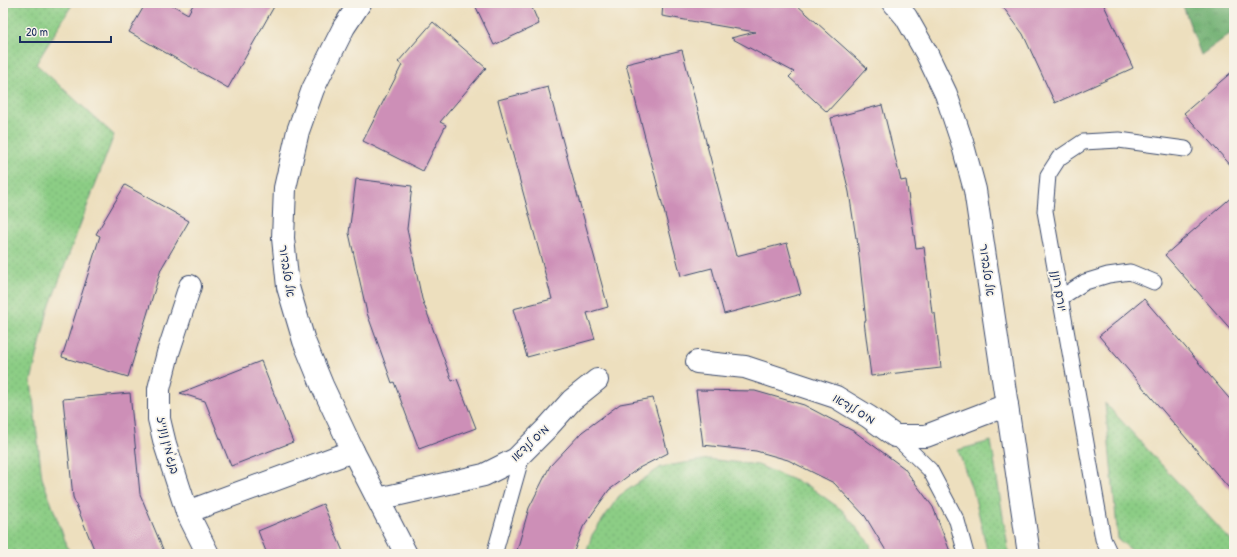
<svg xmlns="http://www.w3.org/2000/svg" width="1237" height="557" font-family="'Patrick Hand','Playpen Sans Hebrew',sans-serif">
  <style>
    .grass { fill: url(#grass-dots); stroke: #547e72 }
    .forest { fill: url(#forest-crowns); stroke: #467068 }
    .building { fill: #cd8fb7 }
    .lines { fill: none; stroke-linecap: round; stroke-linejoin: round }
    .service-casing { stroke: #3a496c; stroke-width: 17 }
    .minor-casing { stroke: #3a496c; stroke-width: 24 }
    .service { stroke: #fff; stroke-width: 15 }
    .minor { stroke: #fff; stroke-width: 22 }
    .labels { text-anchor: middle; stroke-width: 3.5; stroke-linejoin: round; paint-order: stroke }
    .street-label { font-size: 12px; fill: #1b2f5e; stroke: #f7f3e8 }
  </style>
  <defs>
    <pattern id="grass-dots" width="8" height="8" patternUnits="userSpaceOnUse"><rect width="8" height="8" fill="#8ccd85"/><path d="M2 2h.1M6 6h.1" fill="none" stroke="#78b075" stroke-width="1.8" stroke-linecap="round"/></pattern>
    <pattern id="forest-crowns" width="20" height="18" patternUnits="userSpaceOnUse"><rect width="20" height="18" fill="#71b072"/><path d="M2 6a3 3 0 1 1 6 0M12 15a3 3 0 1 1 6 0" fill="none" stroke="#5c9061"/></pattern>
  </defs>
  <rect width="100%" height="100%" fill="#f7f3e8"/>
  <filter id="ink" filterUnits="userSpaceOnUse"><feTurbulence type="fractalNoise" baseFrequency=".025" numOctaves="2"/><feDisplacementMap in="SourceGraphic" scale="8" xChannelSelector="R" yChannelSelector="G"/><feConvolveMatrix kernelMatrix="1 2 1 2 8 2 1 2 1" color-interpolation-filters="sRGB"/></filter>
  <filter id="wash" filterUnits="userSpaceOnUse"><feTurbulence type="fractalNoise" baseFrequency=".012" numOctaves="4" result="noise"/><feDisplacementMap in="SourceGraphic" scale="16" xChannelSelector="R" yChannelSelector="G"/><feGaussianBlur stdDeviation="0.9" result="paint"/><feColorMatrix in="noise" values="0 0 0 0 0 0 0 0 0 0 0 0 0 0 0 0 0 1.4 0 .05"/><feComposite in="paint" operator="in"/></filter>
  <g filter="url(#wash)">
    <rect width="100%" height="100%" fill="#eddfbe"/>
    <g class="grass">
      <polygon points="3,3 73,3 36,64 114,135 48,310 31,381 42,478 70,554 3,554"/>
      <polygon points="1105,403 1234,544 1234,554 1136,554 1118,539"/>
      <polygon points="991,441 1009,554 988,554 975,498 958,450"/>
      <polygon points="708,459 758,465 810,487 842,510 870,544 871,554 586,554 592,535 619,496 661,467"/>
    </g>
    <polygon class="forest" points="1182,3 1234,3 1234,31 1201,55"/>
    <g id="blocks">
      <g class="building">
        <polygon points="146,3 169,3 188,14 194,3 276,3 228,88 129,32"/>
        <polygon points="474,3 530,3 539,24 494,45"/>
        <polygon points="663,3 792,3 797,5 867,68 827,112 789,77 794,72 731,38 755,32 662,16"/>
        <polygon points="1000,3 1103,3 1133,68 1055,103 1023,34"/>
        <polygon points="433,22 486,68 440,122 446,125 423,171 363,141 402,65 398,62"/>
        <polygon points="682,50 736,256 787,243 801,294 724,314 712,268 681,276 626,64"/>
        <polygon points="1234,70 1234,169 1184,113"/>
        <polygon points="548,87 608,307 587,313 595,339 527,357 513,309 552,299 498,100"/>
        <polygon points="882,105 901,181 906,180 916,248 924,247 932,313 935,313 941,368 871,376 864,321 866,321 857,238 856,238 849,192 831,118"/>
        <polygon points="356,179 412,186 407,229 422,299 452,381 457,379 476,428 419,449 394,382 392,383 367,313 349,233"/>
        <polygon points="125,185 189,221 161,269 128,377 62,357 100,236 96,234"/>
        <polygon points="1234,195 1234,333 1165,255"/>
        <polygon points="1144,299 1234,404 1234,494 1099,336"/>
        <polygon points="261,361 293,442 231,466 205,401 180,393"/>
        <polygon points="696,390 755,391 804,405 855,432 904,468 933,507 951,554 888,554 865,516 834,483 788,460 756,451 703,445"/>
        <polygon points="130,393 140,494 165,554 96,554 73,497 63,399"/>
        <polygon points="653,398 668,453 639,468 609,490 583,527 573,554 516,554 529,508 550,466 582,432 620,404"/>
        <polygon points="323,504 344,554 267,554 258,531"/>
      </g>
    </g>
  </g>
  <g filter="url(#ink)">
    <use href="#blocks" fill-opacity="0" stroke="#3a496c" stroke-width="1"/>
    <g class="lines">
      <g class="service-casing">
        <g id="service">
          <polyline points="1060,298 1085,282 1108,275 1130,272 1154,282"/>
          <polyline points="895,436 930,470 957,521 966,554"/>
          <polyline points="495,554 496,548 523,452"/>
          <polyline points="1110,554 1103,539 1045,211 1048,175 1059,158 1083,142 1119,140 1185,149"/>
        </g>
      </g>
      <g class="minor-casing">
        <g id="minor">
          <polyline points="360,3 344,27 313,89 298,131 285,188 283,238 288,287 304,341 322,385 353,451 406,554"/>
          <polyline points="894,3 906,17 927,54 946,94 962,142 975,190 1029,554"/>
          <polyline points="190,286 168,353 159,389 159,419 165,444 187,512 208,554"/>
          <polyline points="697,362 745,367 836,397 869,417 895,436 926,436 1007,405"/>
          <polyline points="378,499 484,475 516,459 546,429 572,400 597,380"/>
          <polyline points="187,512 353,451"/>
        </g>
      </g>
      <use href="#service" class="service"/>
      <use href="#minor" class="minor"/>
    </g>
  </g>
  <g class="labels">
    <g class="street-label">
      <text transform="translate(987 270) rotate(82)" y="4">אל סלבדור</text>
      <text transform="translate(287 271) rotate(81)" y="4">אל סלבדור</text>
      <text transform="translate(1059 291) rotate(80)" y="4">יורם רונן</text>
      <text transform="translate(854 409) rotate(31)" y="4">מיס לנדאו</text>
      <text transform="translate(530 443) rotate(-43)" y="4">מיס לנדאו</text>
      <text transform="translate(168 445) rotate(76)" y="4">בנג'מין נונייז</text>
    </g>
  </g>
  <rect width="1237" height="557" fill="none" stroke="#f7f3e8" stroke-width="16"/>
  <path d="M20 36v6h91v-6" fill="none" stroke="#1b2f5e" stroke-width="2"/>
  <text x="26" y="36" font-size="12" fill="#1b2f5e" stroke="#f7f3e8" stroke-width="3" paint-order="stroke">20 m</text>
</svg>
